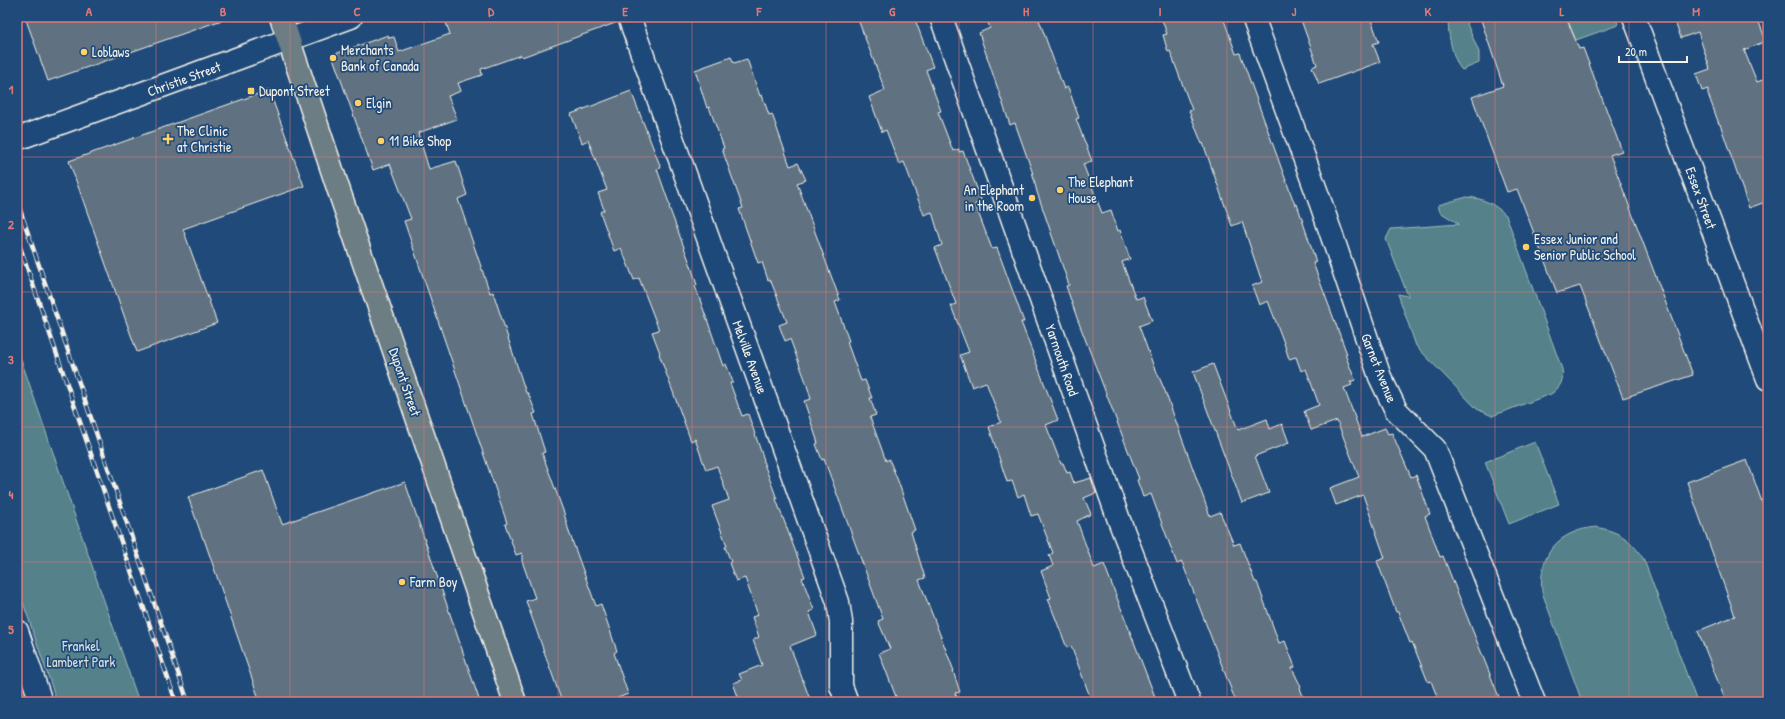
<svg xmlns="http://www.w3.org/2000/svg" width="1785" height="719" font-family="'Patrick Hand',sans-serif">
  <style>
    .green { fill: #55828a; stroke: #a4bab9 }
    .building { fill: #607281; stroke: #f4f1e8 }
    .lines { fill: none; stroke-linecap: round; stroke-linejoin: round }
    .minor-casing { stroke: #f4f1e8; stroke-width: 25 }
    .major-casing { stroke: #f4f1e8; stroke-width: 25 }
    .minor { stroke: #1f4a7a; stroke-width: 22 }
    .major { stroke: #6c7e84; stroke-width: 22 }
    .rail-casing { stroke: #f4f1e8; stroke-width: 4.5 }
    .rail { stroke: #1f4a7a; stroke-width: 3; stroke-dasharray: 9; stroke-linecap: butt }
    .grid { fill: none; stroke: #e27875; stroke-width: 1; stroke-opacity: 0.55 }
    .poi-dot { fill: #ffd166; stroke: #1f4a7a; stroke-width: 1.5 }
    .labels { text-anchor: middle; stroke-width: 3.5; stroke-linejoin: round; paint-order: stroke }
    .poi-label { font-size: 14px; fill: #f4f1e8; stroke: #1f4a7a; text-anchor: start }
    .street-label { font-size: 14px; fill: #f4f1e8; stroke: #1f4a7a }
    .park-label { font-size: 14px; fill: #dce0da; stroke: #1f4a7a }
    .neatline { fill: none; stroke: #e27875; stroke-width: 1.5 }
    .grid-label { font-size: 13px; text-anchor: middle; font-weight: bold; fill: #e27875 }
  </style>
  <rect width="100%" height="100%" fill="#1f4a7a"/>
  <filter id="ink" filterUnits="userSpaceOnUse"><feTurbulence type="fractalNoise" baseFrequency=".025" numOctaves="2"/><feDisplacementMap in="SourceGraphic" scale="8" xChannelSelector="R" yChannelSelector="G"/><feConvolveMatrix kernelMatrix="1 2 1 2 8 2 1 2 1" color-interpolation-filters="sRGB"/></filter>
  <g filter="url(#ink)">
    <g class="green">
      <path d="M1449 17H1464L1479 52V63L1462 70C1453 62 1446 28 1449 17Z"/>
      <polygon points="1566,17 1616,17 1618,25 1576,40"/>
      <path d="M1467 197C1483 198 1494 204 1506 215L1562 369C1564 380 1561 387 1551 394L1492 416 1477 409 1416 346 1398 294 1408 296 1386 239 1391 229 1459 224 1440 212 1438 205Z"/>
      <polygon points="17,348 139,702 57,702 17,585"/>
      <polygon points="1535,442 1559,504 1509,524 1485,462"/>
      <path d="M1596 527C1620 532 1631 539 1644 560L1697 702H1582L1542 592C1538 554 1558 531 1596 527Z"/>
    </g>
    <g class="building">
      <polygon points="25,17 222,17 222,20 48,81"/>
      <polygon points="444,17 617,17 618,22 522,57 521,55 481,69 482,75 458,83 461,91 448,96 457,119 418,133 429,169 456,161 467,195 458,199 490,293 493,292 526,393 528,393 536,413 533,414 545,452 542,453 564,513 569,532 596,606 601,604 617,651 614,653 628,694 608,702 562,702 526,601 535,598 522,561 522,553 516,555 505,524 507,523 404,221 411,219 390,164 373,170 332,55 388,35 389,38 394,37 399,52 450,34"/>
      <polygon points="857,17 914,17 933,67 926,70 941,111 938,112 953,151 959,149 959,152 963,151 982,202 975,204 992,249 997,248 1024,322 1021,322 1058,420 1046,425 1061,464 1063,463 1067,473 1070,472 1074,483 1091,478 1096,493 1084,498 1091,514 1077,521 1094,568 1104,564 1157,702 1092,702 1071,646 1067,648 1048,599 1051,598 1041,571 1053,566 1049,555 1053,553 1038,514 1031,516 1024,494 1018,497 1012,481 1007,482 989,427 1001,422 986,382 972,387 960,355 969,352 951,306 956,304 935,248 942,245 932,212 924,215 904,162 899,164 886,130 882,132 869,97 885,90"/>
      <polygon points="986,17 1038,17 1064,89 1068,87 1079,118 1076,119 1092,161 1083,164 1102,213 1111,210 1118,231 1120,230 1130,259 1122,262 1136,299 1143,297 1152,321 1139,326 1155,370 1156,370 1165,391 1210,516 1220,512 1234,545 1240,543 1255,582 1257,582 1279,643 1285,641 1295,667 1292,668 1301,687 1300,688 1305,702 1236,702 1182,562 1177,564 1151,494 1143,497 1137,480 1139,479 1077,318 1066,286 1069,285 1037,192 1032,171 1015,123 1010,125 979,33 990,28"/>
      <polygon points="1161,17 1223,17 1236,54 1240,53 1281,167 1295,205 1297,204 1316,262 1313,263 1347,354 1345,354 1355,380 1350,382 1352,385 1344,388 1362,437 1385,428 1388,434 1392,433 1411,477 1416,475 1430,514 1425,516 1440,557 1443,556 1501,702 1439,702 1431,681 1428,682 1412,642 1410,643 1398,612 1396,612 1377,561 1385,558 1363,495 1336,505 1330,488 1359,477 1337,421 1311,430 1304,411 1319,405 1306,369 1301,371 1296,357 1289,359 1284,343 1268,301 1259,305 1252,286 1262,282 1242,222 1232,226 1203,143 1202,144 1189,111 1192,110 1170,51 1168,52 1163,35 1167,34"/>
      <polygon points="1300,17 1370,17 1379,42 1373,44 1380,62 1319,84 1312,67 1317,65"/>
      <polygon points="1480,17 1566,17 1579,49 1583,48 1622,151 1610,155 1693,375 1623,398 1580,286 1557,293 1517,189 1507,192 1472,97 1503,86"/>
      <polygon points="1673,17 1757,17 1766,41 1744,50 1757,82 1768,78 1768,201 1749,208 1720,124 1719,124 1708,94 1708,89 1702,91 1696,74 1710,69 1698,32 1681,38"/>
      <polygon points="731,57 734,63 747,59 760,96 762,95 769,115 772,114 790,166 798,163 806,180 797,183 840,300 835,302 849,341 847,342 861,381 865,380 872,398 870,398 876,415 870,417 886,461 889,459 898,481 915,530 911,532 925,578 919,580 954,671 953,671 960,692 955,693 959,702 898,702 879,653 890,649 878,621 883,619 824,459 822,460 816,444 818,443 804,401 811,399 806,382 790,339 785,341 779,325 787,322 770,279 768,280 762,262 758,263 739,209 743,208 722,149 724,148 709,107 707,108 695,70"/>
      <polygon points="269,90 304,186 183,229 217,323 137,352 69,161"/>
      <polygon points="631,91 661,168 657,169 670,206 669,207 691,266 697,285 695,286 709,325 723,366 726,364 733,382 730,383 742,416 748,414 764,460 763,461 777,499 776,499 805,577 802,578 814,610 809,612 817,635 790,646 811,702 740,702 733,683 742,680 739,674 762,665 753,640 759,637 752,617 758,615 745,578 736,581 729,563 731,562 725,547 727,546 712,506 729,500 717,466 706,470 695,439 691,441 659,354 660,353 652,332 659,330 639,278 634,280 621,248 614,251 600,212 604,210 598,193 607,190 588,140 582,143 571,114"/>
      <polygon points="1213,364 1238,430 1267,419 1270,429 1282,424 1289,443 1255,456 1269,493 1242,503 1193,372"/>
      <polygon points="1747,460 1768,519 1768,702 1726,702 1698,631 1735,616 1687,482"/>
      <polygon points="263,470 282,524 405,482 480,702 260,702 204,539 203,539 188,497"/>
    </g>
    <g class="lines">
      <g class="minor-casing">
        <g id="minor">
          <polyline points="629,17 838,602 841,622 841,686 847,702"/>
          <polyline points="941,17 1119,520 1189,702"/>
          <polyline points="1253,17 1321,204 1380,377 1396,410 1435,449 1534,702"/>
          <polyline points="1634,17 1768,379"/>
          <polyline points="17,139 351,17"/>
          <polyline points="17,631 41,702"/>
        </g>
      </g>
      <g class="major-casing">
        <polyline id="major" points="281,17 338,188 515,702"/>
      </g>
      <use href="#minor" class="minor"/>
      <use href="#major" class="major"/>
      <g class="rail-casing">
        <g id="rail">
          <polyline points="17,201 188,702"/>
          <polyline points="17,238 176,702"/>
        </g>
      </g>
      <use href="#rail" class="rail"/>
    </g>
  </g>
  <path class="grid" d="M156 17V702M290 17V702M424 17V702M558 17V702M692 17V702M826 17V702M959 17V702M1093 17V702M1227 17V702M1361 17V702M1495 17V702M1629 17V702M17 157H1768M17 292H1768M17 427H1768M17 562H1768"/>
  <g class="poi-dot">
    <circle cx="84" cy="52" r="4"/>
    <circle cx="333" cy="58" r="4"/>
    <rect x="247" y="87" width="8" height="8" rx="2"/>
    <circle cx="358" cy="103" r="4"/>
    <path d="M166 133h4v4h4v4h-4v4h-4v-4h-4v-4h4z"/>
    <circle cx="381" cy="141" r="4"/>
    <circle cx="1060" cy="190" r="4"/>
    <circle cx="1032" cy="198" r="4"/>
    <circle cx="1526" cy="247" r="4"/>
    <circle cx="402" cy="582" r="4"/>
  </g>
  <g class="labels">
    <g class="poi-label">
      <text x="341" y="55">Merchants<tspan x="341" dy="16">Bank of Canada</tspan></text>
      <text x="92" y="57">Loblaws</text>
      <text x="259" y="96">Dupont Street</text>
      <text x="366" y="108">Elgin</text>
      <text x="177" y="136">The Clinic<tspan x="177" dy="16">at Christie</tspan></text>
      <text x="389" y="146">11 Bike Shop</text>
      <text x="1068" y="187">The Elephant<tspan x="1068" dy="16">House</tspan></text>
      <text x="1024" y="195" text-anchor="end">An Elephant<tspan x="1024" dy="16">in the Room</tspan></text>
      <text x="1534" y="244">Essex Junior and<tspan x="1534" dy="16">Senior Public School</tspan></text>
      <text x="410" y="587">Farm Boy</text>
    </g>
    <g class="street-label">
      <text transform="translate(184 79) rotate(-20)" y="5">Christie Street</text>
      <text transform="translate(1701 198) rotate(70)" y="5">Essex Street</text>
      <text transform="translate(750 357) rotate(70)" y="5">Melville Avenue</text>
      <text transform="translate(1062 360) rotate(71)" y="5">Yarmouth Road</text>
      <text transform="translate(1379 368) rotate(68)" y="5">Garnet Avenue</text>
      <text transform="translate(405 382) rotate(71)" y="5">Dupont Street</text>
    </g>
    <g class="park-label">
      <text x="81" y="651">Frankel<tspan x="81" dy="16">Lambert Park</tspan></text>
    </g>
  </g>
  <rect width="1785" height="719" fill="none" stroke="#1f4a7a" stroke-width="44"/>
  <path d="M1619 56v6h68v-6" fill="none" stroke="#f4f1e8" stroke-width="2"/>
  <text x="1625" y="56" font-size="12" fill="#f4f1e8" stroke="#1f4a7a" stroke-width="3" paint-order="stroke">20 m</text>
  <rect x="22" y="22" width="1741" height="675" class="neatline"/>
  <g class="grid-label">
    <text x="89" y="16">A</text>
    <text x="223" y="16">B</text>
    <text x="357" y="16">C</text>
    <text x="491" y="16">D</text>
    <text x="625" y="16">E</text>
    <text x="759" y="16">F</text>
    <text x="892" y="16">G</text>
    <text x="1026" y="16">H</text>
    <text x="1160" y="16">I</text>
    <text x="1294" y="16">J</text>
    <text x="1428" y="16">K</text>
    <text x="1562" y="16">L</text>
    <text x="1696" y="16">M</text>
    <text x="11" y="94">1</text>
    <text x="11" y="229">2</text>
    <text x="11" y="364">3</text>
    <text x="11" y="499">4</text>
    <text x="11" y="634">5</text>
  </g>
</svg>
